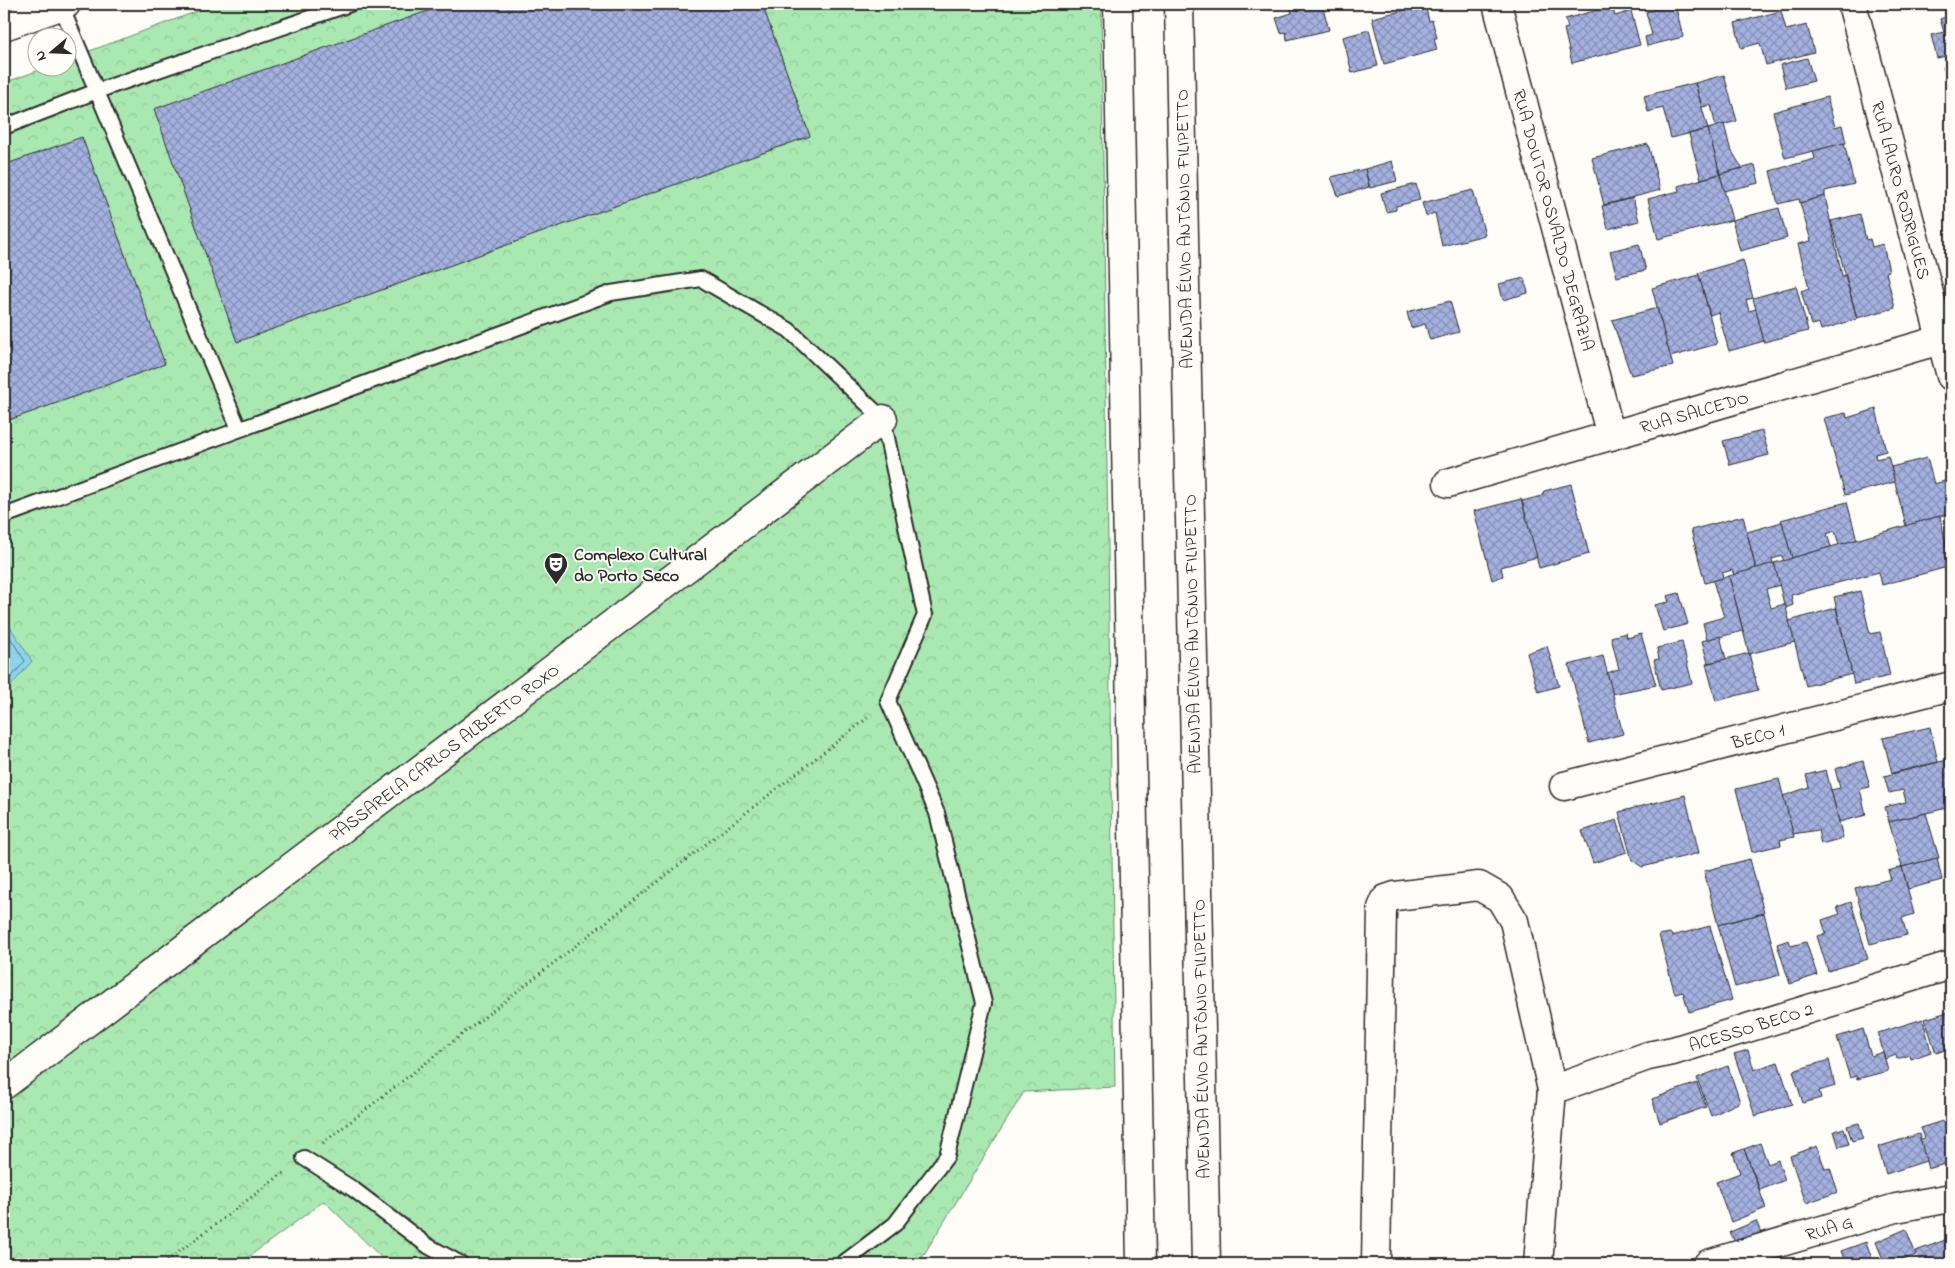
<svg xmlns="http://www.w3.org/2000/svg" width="1955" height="1268" font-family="'Indie Flower',sans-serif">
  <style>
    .forest { fill: url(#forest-crowns); stroke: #6a8a6e }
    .water { fill: #8bd4ec; stroke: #65909f }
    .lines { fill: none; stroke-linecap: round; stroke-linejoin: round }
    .shore { stroke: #516f78; stroke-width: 1 }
    .building { fill: url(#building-cross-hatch); stroke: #2b2b2b }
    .service-casing { stroke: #2b2b2b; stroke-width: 18 }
    .minor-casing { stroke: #2b2b2b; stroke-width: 31 }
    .secondary-casing { stroke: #2b2b2b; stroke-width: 31 }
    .path { stroke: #2b2b2b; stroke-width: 3; stroke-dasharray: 1 4; stroke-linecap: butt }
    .service { stroke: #fdfcf7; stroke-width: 14 }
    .minor { stroke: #fdfcf7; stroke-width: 28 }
    .secondary { stroke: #fdfcf7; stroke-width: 28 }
    .labels { text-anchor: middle; stroke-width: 4; stroke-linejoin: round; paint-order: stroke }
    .street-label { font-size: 18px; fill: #2b2b2b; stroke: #fdfcf7 }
    .poi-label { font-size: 18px; font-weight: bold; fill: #2b2b2b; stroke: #fdfcf7; text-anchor: start }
  </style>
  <defs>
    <pattern id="forest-crowns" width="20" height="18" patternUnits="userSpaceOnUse" patternTransform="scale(1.25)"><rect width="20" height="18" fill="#a9e9b1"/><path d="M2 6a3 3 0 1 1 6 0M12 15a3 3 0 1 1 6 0" fill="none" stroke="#92c898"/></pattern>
    <pattern id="building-cross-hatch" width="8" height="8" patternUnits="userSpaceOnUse" patternTransform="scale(1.25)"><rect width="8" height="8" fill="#a4b1e0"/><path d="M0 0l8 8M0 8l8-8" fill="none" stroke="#8690b6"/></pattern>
  </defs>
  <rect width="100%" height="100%" fill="#fdfcf7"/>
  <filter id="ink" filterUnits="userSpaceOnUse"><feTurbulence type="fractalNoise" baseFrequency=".02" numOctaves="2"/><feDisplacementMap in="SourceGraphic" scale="10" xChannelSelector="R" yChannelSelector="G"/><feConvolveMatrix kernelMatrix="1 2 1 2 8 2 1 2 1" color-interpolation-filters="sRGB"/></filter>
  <g filter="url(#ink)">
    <polygon class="forest" points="217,4 1101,4 1115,1087 1024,1092 918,1264 388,1264 324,1201 239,1264 4,1264 4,83 45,68 68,68 68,59"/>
    <polygon class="water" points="7,622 32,661 4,694 4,624"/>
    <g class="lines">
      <polyline class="shore" points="4,628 25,661 4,686"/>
    </g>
    <g class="building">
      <polygon points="447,4 762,4 810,136 237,342 154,109"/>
      <polygon points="1289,4 1322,4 1329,30 1287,40 1286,32 1281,33 1276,18 1292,13"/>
      <polygon points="1675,4 1683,37 1647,46 1645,37 1652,35 1646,12"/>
      <polygon points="1425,5 1429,21 1432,20 1437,38 1434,38 1437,50 1384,64 1372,18"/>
      <polygon points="1612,6 1615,16 1631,11 1640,45 1572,63 1564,29 1568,28 1565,19"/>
      <polygon points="1781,11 1786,30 1807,25 1814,52 1766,65 1760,43 1741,48 1735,23"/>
      <polygon points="1951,15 1951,55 1937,58 1931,35 1944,32 1940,19"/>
      <polygon points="1369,30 1378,66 1352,73 1343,37"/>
      <polygon points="1807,58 1814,81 1786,88 1780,65"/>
      <polygon points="1951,65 1951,88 1950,84 1948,84 1943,67"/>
      <polygon points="1724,75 1737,121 1716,127 1711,105 1702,107 1695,83"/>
      <polygon points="1695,83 1708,129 1671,138 1663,108 1648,112 1644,96"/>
      <polygon points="1827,97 1835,127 1842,125 1846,143 1785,158 1773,112"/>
      <polygon points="1724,124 1730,148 1742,168 1720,174 1708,129"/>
      <polygon points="1708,129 1720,174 1701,179 1689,134"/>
      <polygon points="82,137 165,364 4,422 4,165"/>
      <polygon points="1844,143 1854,184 1825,191 1825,196 1800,203 1799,199 1778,204 1770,171 1815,159 1813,151"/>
      <polygon points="1648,144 1660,190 1604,205 1592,158"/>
      <polygon points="1392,161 1397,181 1370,188 1365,169"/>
      <polygon points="1755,165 1759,183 1724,191 1720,174"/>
      <polygon points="1365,169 1369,187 1338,196 1331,177"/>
      <polygon points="1720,174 1732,220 1658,239 1648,199 1679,191 1678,186"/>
      <polygon points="1416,184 1420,200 1396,206 1396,210 1386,212 1381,193"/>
      <polygon points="1473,190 1485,235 1442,246 1435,213 1426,216 1422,203"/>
      <polygon points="1825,196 1842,276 1845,275 1857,319 1821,330 1819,323 1811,325 1801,291 1809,288 1798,244 1811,241 1800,203"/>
      <polygon points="1633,198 1639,221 1608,229 1602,206"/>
      <polygon points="1779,208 1787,238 1740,251 1732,220"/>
      <polygon points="1860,214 1866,240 1870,239 1872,247 1883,244 1889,271 1886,272 1895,308 1857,318 1831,221"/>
      <polygon points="1639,244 1646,270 1617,277 1610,251"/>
      <polygon points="1743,260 1753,298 1746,300 1749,311 1756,309 1764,341 1729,351 1718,312 1710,315 1698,273"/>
      <polygon points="1699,275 1717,344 1670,357 1652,288"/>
      <polygon points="1524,278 1528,293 1503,300 1499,284"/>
      <polygon points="1796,286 1808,331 1764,342 1753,298"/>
      <polygon points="1450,301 1459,332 1430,340 1425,324 1411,328 1407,312"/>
      <polygon points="1657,308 1673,366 1631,375 1612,320"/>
      <polygon points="1876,409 1886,451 1875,454 1876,459 1888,456 1895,482 1845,495 1824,418 1846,413 1847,418"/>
      <polygon points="1762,431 1769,455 1730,465 1723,441"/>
      <polygon points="1927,458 1934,484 1948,480 1951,493 1951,513 1906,526 1891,467"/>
      <polygon points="1571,484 1589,554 1539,568 1522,501 1542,496 1544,491"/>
      <polygon points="1521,499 1537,557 1501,567 1503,576 1492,580 1474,511"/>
      <polygon points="1847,502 1857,540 1839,545 1835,531 1827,534 1831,547 1792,558 1781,520"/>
      <polygon points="1743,516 1756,569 1734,575 1732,570 1722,573 1723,578 1705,583 1691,530"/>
      <polygon points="1940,516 1951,566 1882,585 1879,572 1791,595 1793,605 1785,608 1774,563"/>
      <polygon points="1782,522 1792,558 1784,561 1782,556 1772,559 1773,564 1756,569 1747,532"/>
      <polygon points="1774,563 1780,585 1766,589 1771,608 1785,604 1795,642 1749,654 1729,576"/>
      <polygon points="1729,576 1743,631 1707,640 1703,623 1724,617 1713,581"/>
      <polygon points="1860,591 1870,634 1880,632 1890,676 1854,684 1834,597"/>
      <polygon points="1679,593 1688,624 1663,631 1655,605 1669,602 1667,596"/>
      <polygon points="1836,608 1852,674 1806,686 1789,621"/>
      <polygon points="1626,633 1627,638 1641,634 1656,685 1612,694 1607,673 1619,669 1611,637"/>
      <polygon points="1720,636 1726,659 1708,663 1702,641"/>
      <polygon points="1682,642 1692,683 1661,690 1654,660 1659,659 1657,648"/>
      <polygon points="1547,646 1559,686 1538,692 1527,653"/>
      <polygon points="1749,653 1758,690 1716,701 1706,664"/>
      <polygon points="1603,656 1623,734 1589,743 1569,665"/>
      <polygon points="1930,727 1938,762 1892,773 1883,738"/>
      <polygon points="1951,759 1951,807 1889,822 1885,807 1906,802 1903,790 1889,793 1884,776"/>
      <polygon points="1863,761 1870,787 1860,789 1866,815 1839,822 1831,790 1840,788 1835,769"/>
      <polygon points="1826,770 1843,838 1821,844 1818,830 1793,834 1783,796 1809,787 1806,775"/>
      <polygon points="1779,779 1794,837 1780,840 1781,845 1752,852 1736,789"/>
      <polygon points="1685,795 1699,853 1642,867 1632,860 1619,812"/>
      <polygon points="1926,813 1939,858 1902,867 1889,822"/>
      <polygon points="1617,820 1627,852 1593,863 1582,831"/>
      <polygon points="1937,858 1942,880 1908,889 1902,867"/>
      <polygon points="1750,859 1764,913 1718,925 1704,871"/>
      <polygon points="1902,867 1914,914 1902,918 1907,935 1870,944 1855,888 1891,879 1888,871"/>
      <polygon points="1851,902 1868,959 1828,971 1817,936 1826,934 1822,920 1840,914 1837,907"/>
      <polygon points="1764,913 1780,975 1735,987 1718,925"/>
      <polygon points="1710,926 1732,1000 1689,1012 1683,992 1675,994 1659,935 1670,933 1672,936"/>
      <polygon points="1789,940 1791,946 1806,942 1817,975 1790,984 1777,944"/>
      <polygon points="1951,1011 1951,1048 1936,1053 1925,1019"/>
      <polygon points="1923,1019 1931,1052 1911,1059 1910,1055 1897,1059 1896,1055 1885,1059 1878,1033"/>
      <polygon points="1863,1029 1871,1056 1883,1052 1888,1071 1857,1079 1856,1076 1850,1078 1837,1037"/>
      <polygon points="1748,1050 1754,1070 1778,1062 1792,1104 1755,1116 1734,1054"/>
      <polygon points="1829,1060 1835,1086 1819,1091 1821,1098 1803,1103 1793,1071"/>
      <polygon points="1728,1066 1740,1102 1711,1116 1697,1078"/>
      <polygon points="1697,1083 1706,1107 1660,1123 1652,1099"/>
      <polygon points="1946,1120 1951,1133 1951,1162 1928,1169 1920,1139 1924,1138 1920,1128"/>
      <polygon points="1859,1123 1863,1138 1852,1141 1847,1126"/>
      <polygon points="1844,1128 1849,1144 1839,1147 1834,1131"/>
      <polygon points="1919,1134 1926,1161 1886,1174 1878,1147"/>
      <polygon points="1760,1143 1768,1164 1778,1160 1785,1180 1760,1190 1744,1149"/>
      <polygon points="1817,1146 1825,1169 1830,1168 1838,1192 1806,1203 1790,1156"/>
      <polygon points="1744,1149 1766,1208 1731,1222 1716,1182 1740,1173 1733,1153"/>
      <polygon points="1756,1221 1763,1237 1738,1248 1730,1232"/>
      <polygon points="1951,1222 1951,1247 1946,1223"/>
      <polygon points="1906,1229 1916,1255 1893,1264 1885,1264 1876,1242"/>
      <polygon points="1948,1239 1951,1248 1951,1264 1921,1264 1916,1251"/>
      <polygon points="1866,1242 1874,1264 1846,1264 1841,1251"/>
    </g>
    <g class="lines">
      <g class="service-casing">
        <g id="service">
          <polyline points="61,6 239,429"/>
          <polyline points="4,127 97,91 350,4"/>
          <polyline points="4,516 611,293 701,279 789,330 883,419 925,615 888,701 937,813 984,1003 947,1156 895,1224 842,1264"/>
          <polyline points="304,1158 353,1189 428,1246 461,1264"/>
        </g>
      </g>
      <g class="minor-casing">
        <g id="minor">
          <polyline points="1497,4 1611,436"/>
          <polyline points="1852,4 1951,376"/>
          <polyline points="4,26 66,4"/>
          <polyline points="1448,483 1940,340"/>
          <polyline points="1564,786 1951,686"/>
          <polyline points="4,1085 883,419"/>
          <polyline points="1552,1090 1648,1056 1673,1051 1951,965"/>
          <polyline points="1376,1264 1382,908 1386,899 1395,896 1479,886 1500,898 1514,921 1552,1090 1538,1264"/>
          <polyline points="1708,1264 1896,1208 1951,1198"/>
        </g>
      </g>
      <g class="secondary-casing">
        <g id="secondary">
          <polyline points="1118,4 1141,1264"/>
          <polyline points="1179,4 1206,1264"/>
        </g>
      </g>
      <g class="path">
        <polyline points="323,1143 870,716"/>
        <polyline points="163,1264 286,1171"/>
      </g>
      <use href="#service" class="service"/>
      <use href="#minor" class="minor"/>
      <use href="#secondary" class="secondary"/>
    </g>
  </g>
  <defs>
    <g id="theatre-pin" transform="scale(1.25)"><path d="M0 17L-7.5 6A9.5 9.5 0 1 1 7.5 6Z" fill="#2b2b2b" stroke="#fdfcf7"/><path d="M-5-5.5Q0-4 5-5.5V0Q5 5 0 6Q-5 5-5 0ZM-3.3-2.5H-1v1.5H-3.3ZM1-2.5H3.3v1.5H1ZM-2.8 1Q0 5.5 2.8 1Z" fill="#fff"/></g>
  </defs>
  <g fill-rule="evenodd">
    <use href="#theatre-pin" x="556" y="564"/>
  </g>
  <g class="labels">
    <g class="street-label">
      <text transform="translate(1901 190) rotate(75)" y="6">RUA LAURO RODRIGUES</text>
      <text transform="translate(1554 220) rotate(75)" y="6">RUA DOUTOR OSVALDO DEGRAZIA</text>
      <text transform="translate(1184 229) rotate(-91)" y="6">AVENIDA ÉLVIO ANTÔNIO FILIPETTO</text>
      <text transform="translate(1694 412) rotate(-16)" y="6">RUA SALCEDO</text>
      <text transform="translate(1192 634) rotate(-91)" y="6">AVENIDA ÉLVIO ANTÔNIO FILIPETTO</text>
      <text transform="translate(1758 736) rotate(-15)" y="6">BECO 1</text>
      <text transform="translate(444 752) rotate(-37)" y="6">PASSARELA CARLOS ALBERTO ROXO</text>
      <text transform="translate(1751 1027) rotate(-17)" y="6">ACESSO BECO 2</text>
      <text transform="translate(1201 1039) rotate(-91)" y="6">AVENIDA ÉLVIO ANTÔNIO FILIPETTO</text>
      <text transform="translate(1829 1228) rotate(-17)" y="6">RUA G</text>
    </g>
    <g class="poi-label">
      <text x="574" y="560">Complexo Cultural<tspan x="574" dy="21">do Porto Seco</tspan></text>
    </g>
  </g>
  <rect width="1955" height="1268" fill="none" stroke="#fdfcf7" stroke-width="20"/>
  <rect x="10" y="10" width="1935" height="1248" fill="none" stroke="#2b2b2b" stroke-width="2" filter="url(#ink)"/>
  <g transform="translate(52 52) rotate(251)"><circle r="24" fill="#fdfcf7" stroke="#a9a8a5"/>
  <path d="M0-4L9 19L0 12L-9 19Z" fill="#2b2b2b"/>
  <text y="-8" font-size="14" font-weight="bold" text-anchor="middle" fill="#2b2b2b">N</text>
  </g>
</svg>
